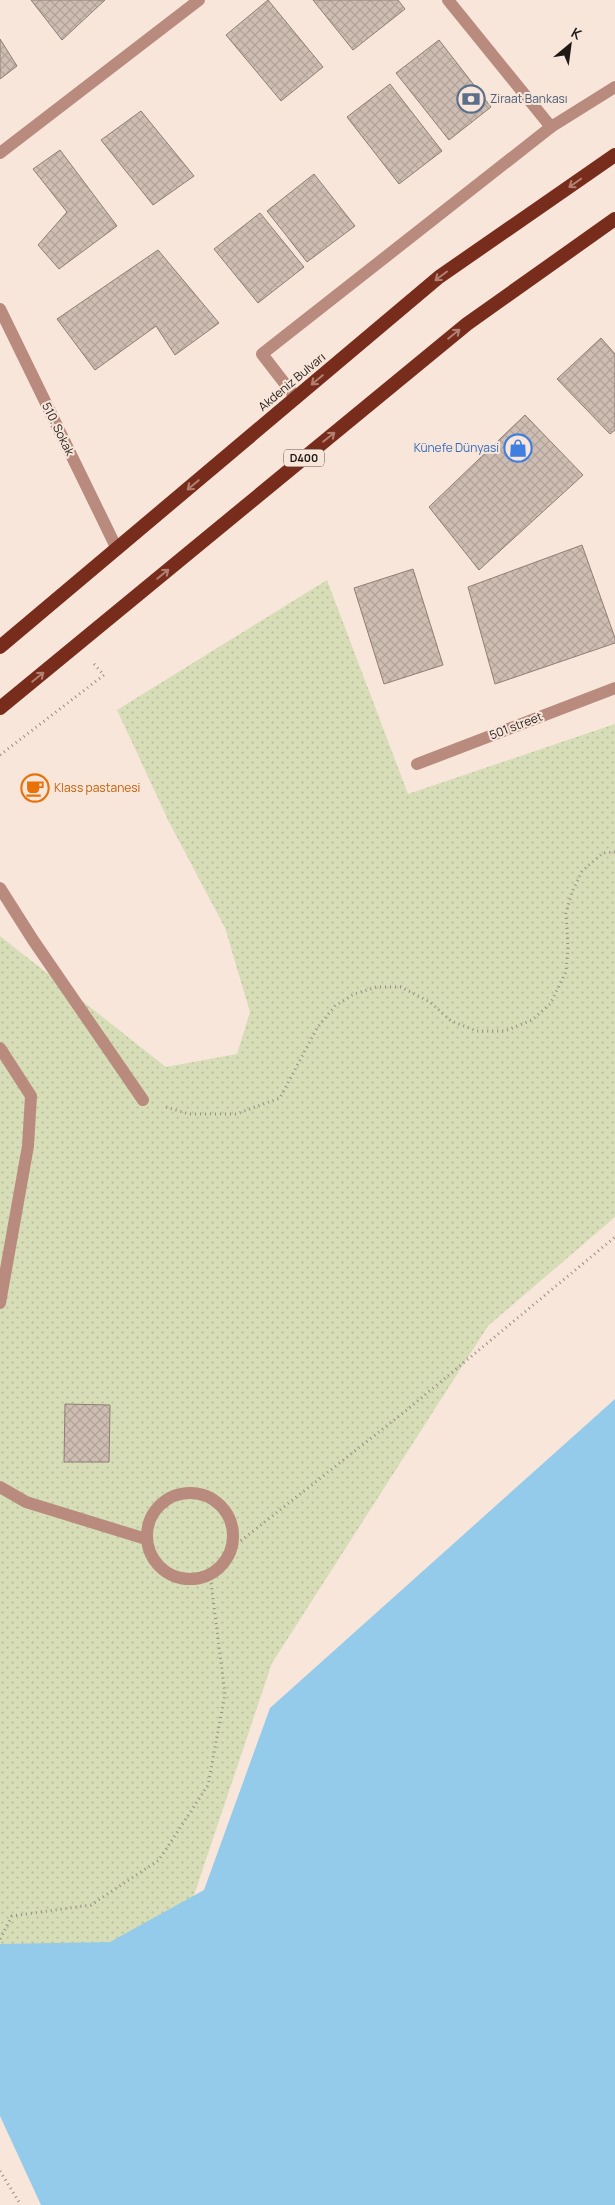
<svg xmlns="http://www.w3.org/2000/svg" width="615" height="2205" font-family="Manrope,sans-serif">
  <style>
    .park { fill: url(#park-dots) }
    .water { fill: #94caea }
    .building { fill: url(#building-cross-hatch); stroke: #8e7e75 }
    .lines { fill: none; stroke-linecap: round; stroke-linejoin: round }
    .path { stroke: #988c84; stroke-width: 3; stroke-dasharray: 1 4; stroke-linecap: butt }
    .service { stroke: #b98b7f; stroke-width: 12 }
    .minor { stroke: #b98b7f; stroke-width: 12 }
    .trunk { stroke: #782d1c; stroke-width: 14 }
    .oneway { stroke: #b28072 }
    .labels { text-anchor: middle; stroke-width: 4; stroke-linejoin: round; paint-order: stroke }
    .shield { fill: #f8e6db; stroke: #615751; stroke-width: 1 }
    .shield-label { font-size: 11px; font-weight: bold; fill: #201a16 }
    .service-label { font-size: 12px; fill: #4e5e75; stroke: #f8e6db; text-anchor: start }
    .street-label { font-size: 12px; fill: #201a16; stroke: #f8e6db }
    .shop-label { font-size: 12px; fill: #366cbe; stroke: #f8e6db; text-anchor: end }
    .food-label { font-size: 12px; fill: #c56008; stroke: #f8e6db; text-anchor: start }
  </style>
  <defs>
    <pattern id="park-dots" width="8" height="8" patternUnits="userSpaceOnUse" patternTransform="scale(1.25)"><rect width="8" height="8" fill="#d7ddb7"/><path d="M2 2h.1M6 6h.1" fill="none" stroke="#b8bd9d" stroke-width="1.8" stroke-linecap="round"/></pattern>
    <pattern id="building-cross-hatch" width="8" height="8" patternUnits="userSpaceOnUse" patternTransform="scale(1.25)"><rect width="8" height="8" fill="#cebdb2"/><path d="M0 0l8 8M0 8l8-8" fill="none" stroke="#b1a298"/></pattern>
  </defs>
  <rect width="100%" height="100%" fill="#f8e6db"/>
  <polygon class="park" points="327,580 408,794 615,724 615,1217 488,1326 272,1663 179,1940 0,1969 0,936 166,1067 237,1054 250,1012 225,928 169,822 117,710"/>
  <polygon class="water" points="615,1399 615,2205 41,2205 0,2116 0,1944 110,1942 204,1890 270,1708"/>
  <g class="building">
    <polygon points="31,0 105,0 62,40"/>
    <polygon points="268,0 323,67 281,101 226,35"/>
    <polygon points="313,0 398,0 405,9 353,50"/>
    <polygon points="0,39 17,66 0,79"/>
    <polygon points="439,40 491,107 449,140 396,73"/>
    <polygon points="390,84 442,151 399,184 347,117"/>
    <polygon points="141,111 194,176 153,205 101,140"/>
    <polygon points="60,150 117,226 59,269 38,245 67,212 33,169"/>
    <polygon points="314,174 355,226 307,262 267,211"/>
    <polygon points="260,213 304,267 258,303 214,249"/>
    <polygon points="158,250 219,323 175,355 156,326 95,370 57,319"/>
    <polygon points="601,338 615,354 615,430 610,434 557,379"/>
    <polygon points="525,415 583,475 479,570 429,507"/>
    <polygon points="582,545 615,638 615,643 495,684 468,587"/>
    <polygon points="413,569 443,665 384,684 354,588"/>
    <polygon points="65,1404 110,1405 109,1462 64,1462"/>
  </g>
  <g class="lines">
    <g class="path">
      <polyline points="0,755 104,675 94,664"/>
      <polyline points="166,1107 189,1114 236,1114 280,1098 317,1028 335,1006 354,994 377,987 401,987 430,1002 451,1021 477,1031 505,1031 532,1020 550,1004 566,972 568,947 566,913 572,892 582,871 603,853 615,852"/>
      <polyline points="233,1547 408,1409 615,1237"/>
      <polyline points="0,1939 12,1916 91,1905 159,1860 208,1785 225,1694 210,1575"/>
      <polyline points="0,2171 21,2205"/>
    </g>
    <g class="service">
      <polyline points="448,0 551,127 615,87"/>
      <polyline points="296,398 262,354 551,127"/>
      <polyline points="0,888 33,940 143,1100"/>
      <polyline points="0,1048 31,1096 28,1146 0,1303"/>
      <polyline points="0,1487 26,1502 146,1539"/>
      <circle cx="190" cy="1536" r="43"/>
    </g>
    <g class="minor">
      <polyline points="0,153 199,0"/>
      <polyline points="0,309 117,549"/>
      <polyline points="417,764 615,688"/>
    </g>
    <g class="trunk">
      <polyline points="0,647 439,277 615,155"/>
      <polyline points="0,708 467,324 615,219"/>
    </g>
  </g>
  <defs><path id="oneway-shaft" d="M-6 0H5M1.5-3L5.5 0L1.5 3" fill="none" stroke-width="1.6" stroke-linecap="round" stroke-linejoin="round" transform="scale(1.25)"/></defs>
  <g class="oneway">
    <use href="#oneway-shaft" transform="translate(575 183) rotate(145)"/>
    <use href="#oneway-shaft" transform="translate(441 276) rotate(143)"/>
    <use href="#oneway-shaft" transform="translate(454 334) rotate(-39)"/>
    <use href="#oneway-shaft" transform="translate(317 380) rotate(140)"/>
    <use href="#oneway-shaft" transform="translate(329 437) rotate(-39)"/>
    <use href="#oneway-shaft" transform="translate(193 485) rotate(140)"/>
    <use href="#oneway-shaft" transform="translate(163 574) rotate(-39)"/>
    <use href="#oneway-shaft" transform="translate(38 677) rotate(-39)"/>
  </g>
  <defs>
    <g id="bank-ring" transform="scale(1.4375)"><circle r="9.5" fill="#f8e6db" stroke="#5c6f8a" stroke-width="1.5"/><path d="M-6-4H6V4H-6ZM0-2.3a2.3 2.3 0 1 0 0 4.6a2.3 2.3 0 1 0 0-4.6Z" fill="#5c6f8a"/></g>
    <g id="shop-ring" transform="scale(1.4375)"><circle r="9.5" fill="#f8e6db" stroke="#3f7fe0" stroke-width="1.5"/><path d="M-5-2.5h2.3a2.7 3.5 0 0 1 5.4 0H5L5.5 6h-11ZM-1.5-2.5h3a1.5 2.3 0 0 0-3 0Z" fill="#3f7fe0"/></g>
    <g id="cafe-ring" transform="scale(1.4375)"><circle r="9.5" fill="#f8e6db" stroke="#e8710a" stroke-width="1.5"/><path d="M-5.5-4.5H6V0H3Q3 3.5 0 3.5H-2.5Q-5.5 3.5-5.5 0ZM3-3.2v2h1.7v-2ZM-6 4.5H4V6H-6Z" fill="#e8710a"/></g>
  </defs>
  <g fill-rule="evenodd">
    <use href="#bank-ring" x="471" y="99"/>
    <use href="#shop-ring" x="518" y="448"/>
    <use href="#cafe-ring" x="35" y="788"/>
  </g>
  <g class="labels">
    <rect class="shield" x="284" y="449.5" width="40" height="17" rx="4"/>
    <g class="shield-label">
      <text x="304" y="462">D400</text>
    </g>
    <g class="service-label">
      <text x="490" y="103">Ziraat Bankası</text>
    </g>
    <g class="street-label">
      <text transform="translate(292 382) rotate(-40)" y="4">Akdeniz Bulvarı</text>
      <text transform="translate(58 429) rotate(64)" y="4">510. Sokak</text>
      <text transform="translate(516 726) rotate(-21)" y="4">501 street</text>
    </g>
    <g class="shop-label">
      <text x="499" y="452">Künefe Dünyasi</text>
    </g>
    <g class="food-label">
      <text x="54" y="792">Klass pastanesi</text>
    </g>
  </g>
  <g transform="translate(570 45) rotate(29)" stroke="#f8e6db" stroke-width="4" paint-order="stroke">
  <path d="M0-4L9 19L0 12L-9 19Z" fill="#201a16"/>
  <text y="-8" font-size="14" font-weight="bold" text-anchor="middle" fill="#201a16">K</text>
  </g>
</svg>
